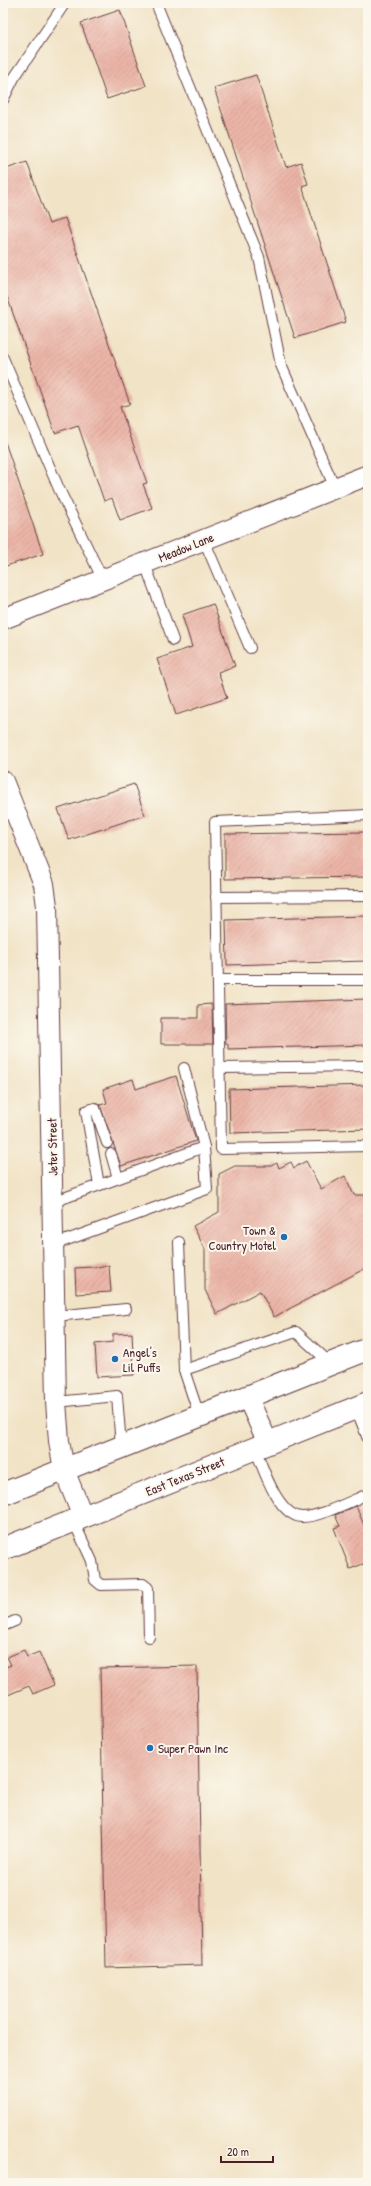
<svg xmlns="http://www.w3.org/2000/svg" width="371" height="2186" font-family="'Patrick Hand',sans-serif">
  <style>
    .building { fill: url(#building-hatch) }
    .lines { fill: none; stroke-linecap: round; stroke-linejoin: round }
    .service-casing { stroke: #633c42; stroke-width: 12 }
    .minor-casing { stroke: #633c42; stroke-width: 22 }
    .primary-casing { stroke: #633c42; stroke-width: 24 }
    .service { stroke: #fff; stroke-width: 10 }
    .minor { stroke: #fff; stroke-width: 20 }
    .primary { stroke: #fff; stroke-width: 22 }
    .poi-dot { fill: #1f6fb2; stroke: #fbf7ec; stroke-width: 1.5 }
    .labels { text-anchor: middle; stroke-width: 4; stroke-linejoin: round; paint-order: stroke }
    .street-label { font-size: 13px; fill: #4a1f2b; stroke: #fbf7ec }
    .poi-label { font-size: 13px; fill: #4a1f2b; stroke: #fbf7ec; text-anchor: start }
  </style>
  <defs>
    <pattern id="building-hatch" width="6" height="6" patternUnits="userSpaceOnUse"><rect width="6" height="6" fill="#ebb5a7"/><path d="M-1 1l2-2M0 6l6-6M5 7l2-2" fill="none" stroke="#cb9b90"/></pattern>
  </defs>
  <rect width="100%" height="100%" fill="#fbf7ec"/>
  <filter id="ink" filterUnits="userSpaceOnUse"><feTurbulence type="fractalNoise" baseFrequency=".025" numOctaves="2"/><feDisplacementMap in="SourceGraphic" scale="8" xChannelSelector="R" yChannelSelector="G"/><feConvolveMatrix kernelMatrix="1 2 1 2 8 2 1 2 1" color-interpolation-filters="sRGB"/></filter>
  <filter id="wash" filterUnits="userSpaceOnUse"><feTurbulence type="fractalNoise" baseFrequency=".012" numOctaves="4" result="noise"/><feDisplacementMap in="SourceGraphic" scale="16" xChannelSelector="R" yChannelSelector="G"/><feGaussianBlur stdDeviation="0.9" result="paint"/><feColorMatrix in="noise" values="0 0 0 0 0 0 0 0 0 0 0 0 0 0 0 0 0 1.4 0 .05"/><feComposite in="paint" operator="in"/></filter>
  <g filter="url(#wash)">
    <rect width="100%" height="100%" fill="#f1e3c6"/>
    <g id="blocks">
      <g class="building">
        <polygon points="120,10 146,86 107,99 81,23"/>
        <polygon points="256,75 286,167 301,162 308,184 302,186 346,322 295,338 214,88"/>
        <polygon points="27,162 49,224 65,218 130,404 120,407 147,483 143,484 152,508 120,520 112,498 104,501 78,425 55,433 3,285 3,170"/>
        <polygon points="5,442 43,554 3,567 3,443"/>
        <polygon points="213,604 235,666 218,672 227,698 176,715 157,659 192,647 182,615"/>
        <polygon points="134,784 145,815 69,840 58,809"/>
        <polygon points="365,832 366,877 225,879 225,834"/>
        <polygon points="366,916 367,961 227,965 226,920"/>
        <polygon points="367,999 368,1045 228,1049 228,1044 226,1044 225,1004"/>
        <polygon points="212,1004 213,1044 161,1044 161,1018 198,1018 198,1005"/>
        <polygon points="176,1076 196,1141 121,1166 100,1105 107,1103 103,1089 133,1079 136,1089"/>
        <polygon points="368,1085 368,1129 230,1133 229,1089"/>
        <polygon points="306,1161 321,1189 345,1176 354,1195 368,1195 368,1267 274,1317 260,1291 217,1314 205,1290 205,1249 193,1226 219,1212 219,1174 235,1166 271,1166 277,1163 279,1168 291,1162 294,1168"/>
        <polygon points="109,1266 111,1292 76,1294 75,1268"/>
        <polygon points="132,1333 134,1375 97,1377 95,1344 113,1342 113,1334"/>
        <polygon points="356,1506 368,1535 368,1562 350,1569 334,1528 340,1526 335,1515"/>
        <polygon points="24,1650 27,1657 39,1652 54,1685 33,1694 29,1686 3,1697 3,1668 11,1665 7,1657"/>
        <polygon points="197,1666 202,1965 106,1968 100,1668"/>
      </g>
    </g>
  </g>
  <g filter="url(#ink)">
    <use href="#blocks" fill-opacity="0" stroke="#633c42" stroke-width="1"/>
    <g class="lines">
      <g class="service-casing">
        <g id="service">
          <polyline points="156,3 259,257 281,365 335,488"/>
          <polyline points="3,100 14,78 65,3"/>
          <polyline points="3,358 59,489 103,580"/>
          <polyline points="204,540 250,648"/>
          <polyline points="145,564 173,640"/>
          <polyline points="368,815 215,822 221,1149 368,1146"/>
          <polyline points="216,897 368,896"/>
          <polyline points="218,980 368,980"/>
          <polyline points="184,1068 204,1147"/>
          <polyline points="220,1068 368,1066"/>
          <polyline points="111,1154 118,1178"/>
          <polyline points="99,1185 86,1111 95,1108 107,1143"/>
          <polyline points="53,1202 204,1147 207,1189 53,1245"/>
          <polyline points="179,1242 184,1370 296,1332 330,1363"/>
          <polyline points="55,1316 126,1309"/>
          <polyline points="184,1370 199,1415"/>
          <polyline points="56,1402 117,1396 121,1446"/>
          <polyline points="356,1408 368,1439"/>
          <path d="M255 1448C263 1468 277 1514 301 1517 318 1518 351 1501 368 1494"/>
          <polyline points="73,1520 92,1561 95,1580 101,1585 143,1584 148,1588 149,1637"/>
          <polyline points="3,1626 15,1621"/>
        </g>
      </g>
      <g class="minor-casing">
        <g id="minor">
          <polyline points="3,619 368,475"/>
          <polyline points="3,781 44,884 47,906 56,1402 59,1441 64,1470 83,1517"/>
          <polyline points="247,1396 268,1443"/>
        </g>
      </g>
      <g class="primary-casing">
        <g id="primary">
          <polyline points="3,1494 368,1349"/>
          <polyline points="3,1549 368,1403"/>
        </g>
      </g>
      <use href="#service" class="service"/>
      <use href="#minor" class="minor"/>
      <use href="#primary" class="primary"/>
    </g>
  </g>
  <g class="poi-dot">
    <circle cx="284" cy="1237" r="4"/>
    <circle cx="115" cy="1359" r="4"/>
    <circle cx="150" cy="1748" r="4"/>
  </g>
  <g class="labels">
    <g class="street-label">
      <text transform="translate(186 547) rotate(-22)" y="5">Meadow Lane</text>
      <text transform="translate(52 1147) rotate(-91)" y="5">Jeter Street</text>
      <text transform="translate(185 1476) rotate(-22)" y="5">East Texas Street</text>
    </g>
    <g class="poi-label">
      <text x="276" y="1235" text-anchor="end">Town &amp;<tspan x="276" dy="15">Country Motel</tspan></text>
      <text x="123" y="1357">Angel's<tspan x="123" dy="15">Lil Puffs</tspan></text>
      <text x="158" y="1753">Super Pawn Inc</text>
    </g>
  </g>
  <rect width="371" height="2186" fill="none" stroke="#fbf7ec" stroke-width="16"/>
  <path d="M221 2156v6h52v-6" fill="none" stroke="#4a1f2b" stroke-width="2"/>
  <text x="227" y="2156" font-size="12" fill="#4a1f2b" stroke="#fbf7ec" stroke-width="3" paint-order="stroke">20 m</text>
</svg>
